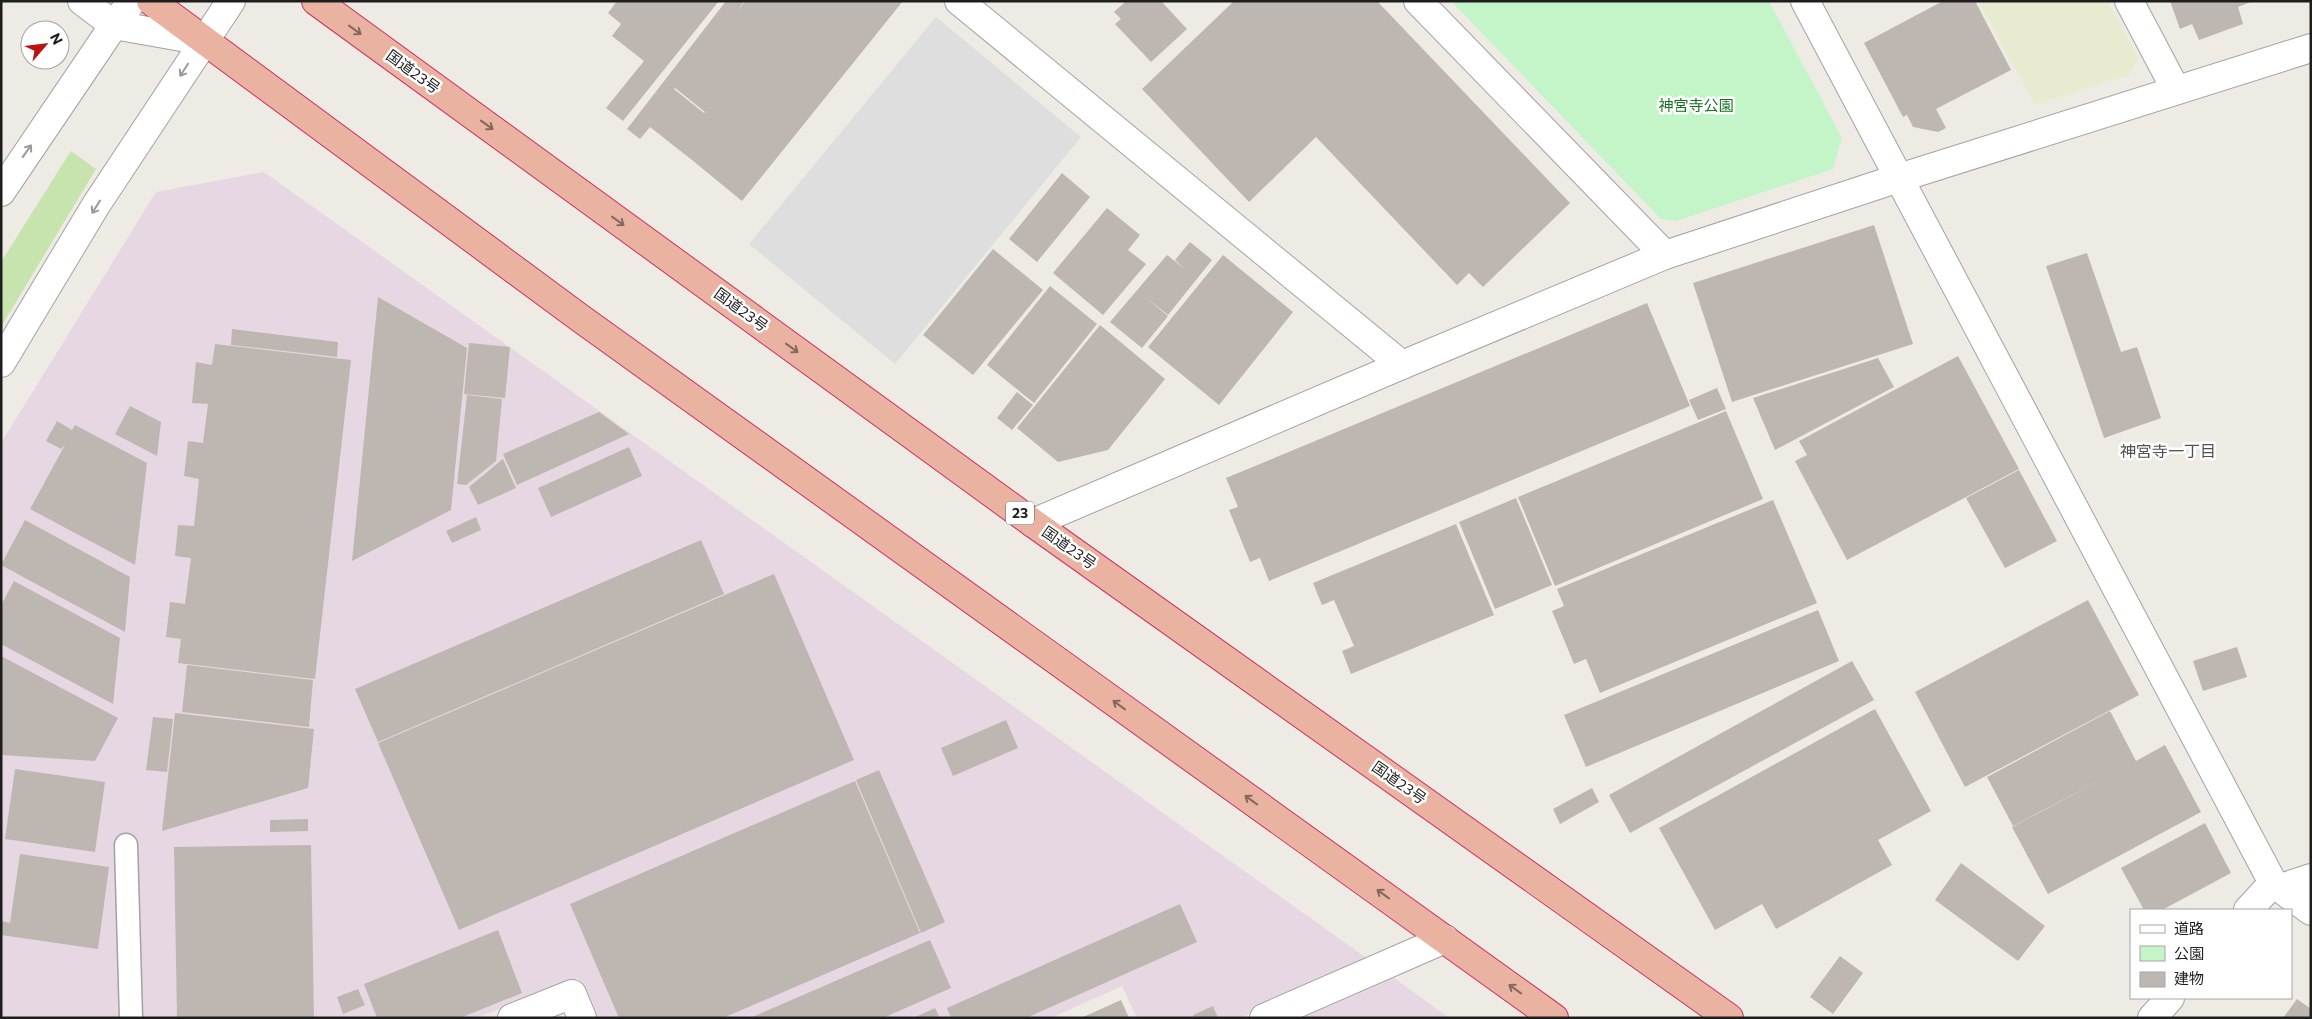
<svg xmlns="http://www.w3.org/2000/svg" width="2312" height="1019" font-family="Commissioner,'Noto Sans JP',sans-serif">
  <style>
    .industrial { fill: #e6d7e3 }
    .farmland { fill: #e9ebd1 }
    .grass { fill: #c8e4ae }
    .park { fill: #c4f5c9 }
    .parking { fill: #dedede }
    .building { fill: #beb7b1; fill-rule: evenodd }
    .lines { fill: none; stroke-linecap: round; stroke-linejoin: round }
    .service-casing { stroke: #a2a2a2; stroke-width: 25 }
    .minor-casing { stroke: #a2a2a2; stroke-width: 30 }
    .tertiary-casing { stroke: #a2a2a2; stroke-width: 30 }
    .trunk-casing { stroke: #cc3265; stroke-width: 30 }
    .service { stroke: #fff; stroke-width: 22 }
    .minor { stroke: #fff; stroke-width: 28 }
    .tertiary { stroke: #fff; stroke-width: 28 }
    .trunk { stroke: #eab2a1; stroke-width: 28 }
    .oneway { stroke: #846860 }
    .oneway2 { stroke: #9a9a9a }
    .labels { text-anchor: middle; stroke-width: 5; stroke-linejoin: round; paint-order: stroke }
    .shield { fill: #fff; stroke: #626262; stroke-width: 1 }
    .shield-label { font-size: 14px; font-weight: bold; fill: #1e1e1e }
    .street-label { font-size: 15px; fill: #1e1e1e; stroke: #fff }
    .park-label { font-size: 15px; fill: #14731d; stroke: #fff }
    .neighbourhood-label { font-size: 16px; fill: #515151; stroke: #fff }
  </style>
  <rect width="100%" height="100%" fill="#eeebe4"/>
  <g class="industrial">
    <polygon points="264,172 1372,962 1239,1018 1137,1018 1122,986 1051,1018 594,1018 578,978 476,1018 1,1018 1,443 156,192"/>
    <polygon points="1394,978 1449,1018 1302,1018"/>
  </g>
  <polygon class="farmland" points="1978,1 2108,1 2139,59 2129,75 2035,105"/>
  <polygon class="grass" points="71,151 96,169 1,327 1,262"/>
  <polygon class="park" points="1451,1 1769,1 1842,138 1833,169 1676,221 1661,219"/>
  <polygon class="parking" points="936,17 1081,137 895,364 749,244"/>
  <g class="building">
    <polygon points="617,1 719,1 623,121 606,108 644,61 612,36 621,24 608,13"/>
    <path d="M726 1H744L737 12 745 1H903L742 201 692 160 720 125 692 160 650 127 640 139 627 129ZM675 88 705 112 704 113 674 89Z"/>
    <polygon points="1126,1 1161,1 1187,29 1151,62 1115,24 1121,19 1114,12"/>
    <polygon points="1234,1 1377,1 1570,203 1483,287 1469,273 1457,285 1316,137 1249,202 1142,89"/>
    <polygon points="1943,1 1975,1 2011,70 1936,109 1946,128 1938,132 1913,127 1907,115 1903,117 1864,43"/>
    <polygon points="2170,1 2253,1 2238,7 2243,24 2199,40 2192,24 2180,29"/>
    <polygon points="1062,173 1090,197 1037,262 1009,239"/>
    <polygon points="1107,208 1140,235 1128,250 1146,264 1103,315 1053,273"/>
    <polygon points="1874,225 1913,344 1732,402 1693,283"/>
    <polygon points="1190,242 1212,260 1168,315 1144,296 1168,316 1142,348 1110,322 1167,255 1185,269 1175,260"/>
    <polygon points="993,249 1043,290 973,375 923,335"/>
    <polygon points="2087,253 2121,352 2137,347 2161,418 2104,438 2046,266"/>
    <polygon points="1223,255 1293,312 1219,405 1148,347"/>
    <polygon points="1050,286 1097,324 1034,403 987,365"/>
    <polygon points="378,297 467,348 451,510 352,561"/>
    <polygon points="1647,303 1690,406 1269,581 1260,558 1250,562 1229,510 1238,507 1226,478"/>
    <polygon points="1100,325 1165,379 1108,450 1058,462 1017,428"/>
    <polygon points="232,329 338,342 337,357 231,345"/>
    <polygon points="469,343 510,347 505,398 464,394"/>
    <polygon points="215,344 351,360 315,679 178,663 181,639 166,637 170,602 185,604 191,558 175,556 178,525 194,526 199,479 184,476 188,441 203,443 208,404 192,403 196,362 212,365"/>
    <polygon points="1958,356 2019,469 1847,560 1795,461 1807,455 1799,441"/>
    <polygon points="1878,358 1894,387 1775,450 1753,398"/>
    <polygon points="1717,388 1726,409 1698,420 1689,400"/>
    <polygon points="1017,392 1033,405 1012,430 997,418"/>
    <polygon points="467,395 502,399 496,461 466,485 457,484"/>
    <polygon points="130,406 161,422 157,456 115,434"/>
    <polygon points="1726,411 1763,499 1555,586 1518,497"/>
    <polygon points="599,412 629,434 517,485 503,454"/>
    <polygon points="57,421 72,430 75,425 147,463 135,565 30,509 65,445 61,449 46,441"/>
    <polygon points="629,447 642,476 551,517 538,488"/>
    <polygon points="503,459 516,488 478,505 469,487"/>
    <polygon points="2019,470 2057,541 2005,568 1966,498"/>
    <polygon points="1516,498 1552,585 1495,609 1459,522"/>
    <polygon points="1773,500 1817,603 1600,693 1586,659 1574,664 1552,611 1564,606 1557,589"/>
    <polygon points="476,517 481,530 452,543 446,531"/>
    <polygon points="25,520 130,577 125,632 1,565"/>
    <polygon points="1456,524 1494,615 1351,674 1342,651 1354,646 1334,600 1322,605 1313,583"/>
    <polygon points="701,540 724,594 378,742 355,689"/>
    <polygon points="774,574 854,760 459,930 378,743"/>
    <polygon points="14,581 120,638 113,704 1,644 1,605"/>
    <polygon points="2088,600 2139,695 1965,787 1915,692"/>
    <polygon points="1818,610 1839,661 1586,767 1564,715"/>
    <polygon points="2237,647 2247,677 2203,691 2193,661"/>
    <polygon points="1,656 118,718 95,761 1,755"/>
    <polygon points="1852,661 1874,700 1630,833 1609,795"/>
    <polygon points="187,665 313,680 309,727 182,712"/>
    <polygon points="1875,709 1931,811 1878,840 1892,865 1776,929 1762,904 1715,930 1659,828"/>
    <polygon points="2110,711 2136,761 2165,745 2201,812 2048,894 2012,827 2110,775 2013,826 1987,777"/>
    <polygon points="175,713 314,729 308,788 162,831"/>
    <polygon points="153,717 173,719 167,772 146,770"/>
    <polygon points="1006,720 1018,748 953,776 941,748"/>
    <polygon points="15,769 105,782 95,852 5,839"/>
    <polygon points="879,770 945,922 921,933 856,780"/>
    <polygon points="855,781 920,933 723,1018 619,1018 570,904"/>
    <polygon points="1592,788 1599,802 1560,824 1553,809"/>
    <polygon points="308,819 308,831 270,832 270,820"/>
    <polygon points="2205,823 2231,873 2162,910 2144,910 2121,868"/>
    <polygon points="311,845 314,1018 177,1018 174,847"/>
    <polygon points="20,854 109,867 98,949 1,935 1,921 10,923"/>
    <polygon points="1961,863 2045,926 2018,961 1935,900"/>
    <polygon points="1180,904 1197,942 1026,1018 951,1018 947,1008"/>
    <polygon points="498,930 522,993 460,1018 377,1018 364,984"/>
    <polygon points="930,940 951,988 883,1018 750,1018"/>
    <polygon points="1840,956 1863,973 1833,1014 1810,997"/>
    <polygon points="358,989 365,1005 343,1014 337,997"/>
    <polygon points="2297,999 2311,1009 2311,1018 2283,1018"/>
    <polygon points="1121,1000 1129,1018 1081,1018"/>
    <polygon points="1213,1006 1218,1018 1194,1018 1193,1015"/>
    <polygon points="935,1008 940,1018 913,1018"/>
  </g>
  <g class="lines">
    <g class="service-casing">
      <polyline id="service" points="126,845 131,1018"/>
    </g>
    <g class="minor-casing">
      <g id="minor">
        <polyline points="82,1 114,25 204,41"/>
        <polyline points="959,1 1402,365"/>
        <polyline points="1418,1 1665,255"/>
        <polyline points="1805,1 2273,883 2311,911"/>
        <polyline points="2129,1 2176,90"/>
        <polyline points="1033,523 1402,365 1665,255 1899,178 2311,48"/>
        <polyline points="2281,888 2311,878"/>
        <polyline points="2248,910 2273,883"/>
        <polyline points="512,1018 572,994 582,1018"/>
        <polyline points="1264,1018 1445,939"/>
        <polyline points="2152,1018 2170,998"/>
      </g>
    </g>
    <g class="tertiary-casing">
      <g id="tertiary">
        <polyline points="1,192 114,25 132,1"/>
        <polyline points="1,363 96,205 231,1"/>
      </g>
    </g>
    <g class="trunk-casing">
      <g id="trunk">
        <polyline points="151,1 580,318 1554,1018"/>
        <polyline points="316,1 1033,523 1729,1018"/>
      </g>
    </g>
    <use href="#service" class="service"/>
    <use href="#minor" class="minor"/>
    <use href="#tertiary" class="tertiary"/>
    <use href="#trunk" class="trunk"/>
  </g>
  <defs><path id="oneway-shaft" d="M-6 0H5M1.5-3L5.5 0L1.5 3" fill="none" stroke-width="1.6" stroke-linecap="round" stroke-linejoin="round" transform="scale(1.25)"/></defs>
  <g class="oneway">
    <use href="#oneway-shaft" transform="translate(355 30) rotate(36)"/>
    <use href="#oneway-shaft" transform="translate(487 125) rotate(36)"/>
    <use href="#oneway-shaft" transform="translate(618 221) rotate(36)"/>
    <use href="#oneway-shaft" transform="translate(792 348) rotate(36)"/>
    <use href="#oneway-shaft" transform="translate(1119 705) rotate(-144)"/>
    <use href="#oneway-shaft" transform="translate(1251 800) rotate(-144)"/>
    <use href="#oneway-shaft" transform="translate(1383 894) rotate(-144)"/>
    <use href="#oneway-shaft" transform="translate(1515 989) rotate(-144)"/>
  </g>
  <g class="oneway2">
    <use href="#oneway-shaft" transform="translate(184 70) rotate(123)"/>
    <use href="#oneway-shaft" transform="translate(27 151) rotate(-55)"/>
    <use href="#oneway-shaft" transform="translate(96 207) rotate(122)"/>
  </g>
  <g class="labels">
    <rect class="shield" x="1006" y="501.5" width="28" height="23" rx="4"/>
    <g class="shield-label">
      <text x="1020" y="518">23</text>
    </g>
    <g class="street-label">
      <text transform="translate(413 72) rotate(36)" y="5">国道23号</text>
      <text transform="translate(741 310) rotate(36)" y="5">国道23号</text>
      <text transform="translate(1069 548) rotate(35)" y="5">国道23号</text>
      <text transform="translate(1399 783) rotate(35)" y="5">国道23号</text>
    </g>
    <g class="park-label">
      <text x="1696" y="111">神宮寺公園</text>
    </g>
    <g class="neighbourhood-label">
      <text x="2168" y="457">神宮寺一丁目</text>
    </g>
  </g>
  <rect width="2312" height="1019" fill="none" stroke="#1e1e1e" stroke-width="5"/>
  <rect x="2130" y="909" width="162" height="90" fill="#ffffff" stroke="#a5a5a5"/>
  <rect x="2140" y="925" width="25" height="8" fill="#ffffff" stroke="#a5a5a5"/>
  <text x="2174" y="934" font-size="15" fill="#1e1e1e">道路</text>
  <rect x="2140" y="946" width="25" height="15" fill="#c4f5c9" stroke="#a5a5a5"/>
  <text x="2174" y="959" font-size="15" fill="#1e1e1e">公園</text>
  <rect x="2140" y="972" width="25" height="15" fill="#beb7b1" stroke="#a5a5a5"/>
  <text x="2174" y="984" font-size="15" fill="#1e1e1e">建物</text>
  <g transform="translate(45 45) rotate(62)"><circle r="24" fill="#ffffff" stroke="#a5a5a5"/>
  <path d="M0-4L9 19L0 12L-9 19Z" fill="#bc110f"/>
  <text y="-8" font-size="14" font-weight="bold" text-anchor="middle" fill="#1e1e1e">N</text>
  </g>
</svg>
